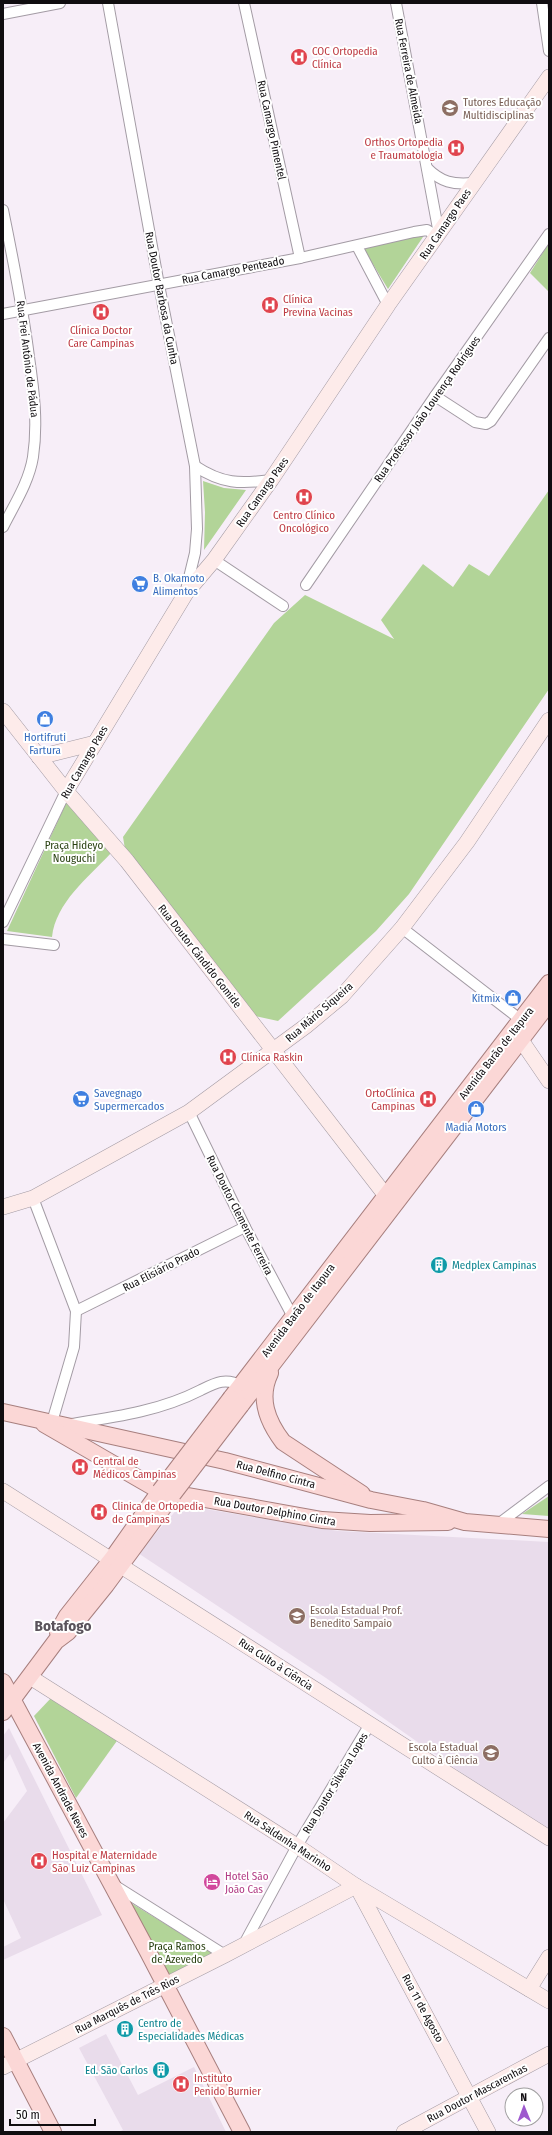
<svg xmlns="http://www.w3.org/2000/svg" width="552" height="2135" font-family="'Fira Sans Condensed',sans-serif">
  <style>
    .built { fill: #e9dceb }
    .green { fill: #b2d498 }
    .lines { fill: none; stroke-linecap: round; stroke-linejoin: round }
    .street-casing { stroke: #a39ba4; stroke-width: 12 }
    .secondary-casing { stroke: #a39ba4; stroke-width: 16 }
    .primary-casing { stroke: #a77f7e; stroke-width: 18 }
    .street { stroke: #fff; stroke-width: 10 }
    .secondary { stroke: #fdebea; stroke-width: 15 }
    .primary { stroke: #fbd7d6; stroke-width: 16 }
    .primary-bridge-casing { stroke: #a77f7e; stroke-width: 18; stroke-linecap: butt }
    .primary-bridge { stroke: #fbd7d6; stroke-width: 16 }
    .labels { text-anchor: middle; stroke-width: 4; stroke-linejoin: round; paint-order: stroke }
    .health-label { font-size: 11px; fill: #be3a42; stroke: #fff; text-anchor: start }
    .street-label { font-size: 11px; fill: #100d10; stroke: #fff }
    .education-label { font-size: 11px; fill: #785e54; stroke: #fff; text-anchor: start }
    .shop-label { font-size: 11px; fill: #366cbe; stroke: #fff; text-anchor: start }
    .park-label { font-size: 11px; fill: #294111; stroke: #fff }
    .culture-label { font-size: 11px; fill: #0d838f; stroke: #fff; text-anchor: start }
    .hotel-label { font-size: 11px; fill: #b23c85; stroke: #fff; text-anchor: start }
    .district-label { font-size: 15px; font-weight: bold; fill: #5a535b; stroke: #fff }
  </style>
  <rect width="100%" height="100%" fill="#f7eef8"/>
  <g class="built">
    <polygon points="181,1505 338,1531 549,1542 549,1828 542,1829 326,1678 138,1553"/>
    <polygon points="9,1728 102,1915 3,1960 3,1947 21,1938 3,1899 3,1823 27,1791 10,1754 3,1763 3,1736"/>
    <polygon points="106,2034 138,2095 194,2067 226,2132 119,2132 123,2130 79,2048"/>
  </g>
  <g class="green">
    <polygon points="427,231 388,289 362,246"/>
    <polygon points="549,243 549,292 530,273"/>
    <polygon points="203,481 224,488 246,490 204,550 205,512"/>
    <polygon points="549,490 549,689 409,894 376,931 278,1021 255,1016 127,861 123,837 274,623 305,595 394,639 381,620 423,564 453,587 469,564 489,576"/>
    <path d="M69 797 111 853C88 878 56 902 52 937L7 931Z"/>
    <polygon points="549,1496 549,1516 522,1514"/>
    <polygon points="52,1697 119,1738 76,1798 34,1716"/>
    <polygon points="131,1903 216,1955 169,1977"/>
  </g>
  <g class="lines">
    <g class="street-casing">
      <g id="street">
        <polyline points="108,3 159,285 195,466 197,529 195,553 186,590"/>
        <polyline points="244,3 300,258"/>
        <polyline points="396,3 439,234"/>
        <polyline points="542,3 549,51"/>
        <polyline points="3,14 60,3"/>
        <path d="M427 168C441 182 453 185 473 183"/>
        <path d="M3 210C13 259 23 308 29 357 34 391 38 423 33 457 29 482 14 505 3 527"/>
        <polyline points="357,246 388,305"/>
        <polyline points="3,314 300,258 414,232 427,230 437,236"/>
        <polyline points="435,396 475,422 486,424 491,421 549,338"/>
        <path d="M195 466C222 484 240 484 271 480"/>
        <polyline points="214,560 283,606"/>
        <polyline points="306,585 435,396 549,234"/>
        <polyline points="3,922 66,791"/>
        <polyline points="402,928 521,1020"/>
        <polyline points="3,939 54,945"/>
        <polyline points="189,1112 245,1227 293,1317"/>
        <polyline points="33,1198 76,1311 74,1347 52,1422"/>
        <polyline points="76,1311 245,1227"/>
        <path d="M71 1424C116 1417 160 1411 201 1390 215 1383 226 1377 241 1386"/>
        <polyline points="497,1525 549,1486"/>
        <polyline points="114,1885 225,1955"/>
        <polyline points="244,1944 297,1846 370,1724"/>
      </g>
    </g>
    <g class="secondary-casing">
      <g id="secondary">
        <polyline points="3,711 66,791 127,861 393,1205"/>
        <polyline points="39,757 95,743"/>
        <polyline points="66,791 186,593 214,560 271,480 388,305 549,77"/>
        <polyline points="521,1040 549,1081"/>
        <polyline points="3,1207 33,1198 189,1112 306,1026 342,996 402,928 467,842 549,720"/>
        <polyline points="3,1491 549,1838"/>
        <polyline points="30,1677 297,1846 356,1886 549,2001"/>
        <polyline points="357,1887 488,2132"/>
        <polyline points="529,1989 549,1957"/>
        <polyline points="3,2067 225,1955 356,1886"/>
        <polyline points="404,2132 549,2054"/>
      </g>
    </g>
    <g class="primary-casing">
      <g id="primary">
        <path d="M270 1373C258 1398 267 1421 283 1442L362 1494"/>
        <polyline points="231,1398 549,983"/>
        <polyline points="241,1405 549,1003"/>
        <polyline points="3,1412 225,1461 371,1500 423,1510 465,1522 549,1529"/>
        <polyline points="44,1424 160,1491 322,1520 370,1523 448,1522"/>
        <polyline points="58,1632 67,1616 112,1559 160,1491"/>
        <polyline points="3,1682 147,1950 242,2132"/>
        <polyline points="3,1712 56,1641 68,1632 106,1585 173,1494"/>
        <polyline points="3,2036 53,2132"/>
      </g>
    </g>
    <use href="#street" class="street"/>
    <use href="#secondary" class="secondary"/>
    <use href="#primary" class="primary"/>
    <g class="primary-bridge-casing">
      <g id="primary-bridge">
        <polyline points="160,1491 231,1398"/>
        <polyline points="173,1494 241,1405"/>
      </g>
    </g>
    <use href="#primary-bridge" class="primary-bridge"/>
  </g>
  <defs>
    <g id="hospital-disc" transform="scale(0.9)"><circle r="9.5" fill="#e0444e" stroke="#fff"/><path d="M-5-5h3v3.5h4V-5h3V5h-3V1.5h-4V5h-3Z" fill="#fff"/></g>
    <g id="school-disc" transform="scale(0.9)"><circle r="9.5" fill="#8d6e63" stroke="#fff"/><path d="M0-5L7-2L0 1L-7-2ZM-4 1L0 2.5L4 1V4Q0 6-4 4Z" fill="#fff"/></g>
    <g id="supermarket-disc" transform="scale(0.9)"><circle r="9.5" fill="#3f7fe0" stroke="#fff"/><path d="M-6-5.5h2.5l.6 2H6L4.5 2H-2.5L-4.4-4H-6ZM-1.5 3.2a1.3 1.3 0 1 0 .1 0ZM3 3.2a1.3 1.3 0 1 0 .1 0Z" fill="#fff"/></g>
    <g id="shop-disc" transform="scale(0.9)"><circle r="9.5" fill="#3f7fe0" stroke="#fff"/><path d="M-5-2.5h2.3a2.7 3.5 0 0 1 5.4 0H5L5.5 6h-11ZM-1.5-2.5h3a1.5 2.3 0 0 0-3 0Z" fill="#fff"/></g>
    <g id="building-disc" transform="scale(0.9)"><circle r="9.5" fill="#0f9aa8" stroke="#fff"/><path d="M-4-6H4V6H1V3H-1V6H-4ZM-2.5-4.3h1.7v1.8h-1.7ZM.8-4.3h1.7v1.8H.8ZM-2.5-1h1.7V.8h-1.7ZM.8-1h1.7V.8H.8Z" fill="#fff"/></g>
    <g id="hotel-disc" transform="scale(0.9)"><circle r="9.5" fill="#d1479c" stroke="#fff"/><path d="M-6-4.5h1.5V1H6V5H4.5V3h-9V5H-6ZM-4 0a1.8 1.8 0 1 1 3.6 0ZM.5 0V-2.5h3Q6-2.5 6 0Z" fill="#fff"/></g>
  </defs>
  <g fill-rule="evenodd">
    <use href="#hospital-disc" x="299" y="57"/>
    <use href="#school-disc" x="450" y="108"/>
    <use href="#hospital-disc" x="456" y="148"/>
    <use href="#hospital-disc" x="270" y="305"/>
    <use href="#hospital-disc" x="101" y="312"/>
    <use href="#hospital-disc" x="304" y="497"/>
    <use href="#supermarket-disc" x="140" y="584"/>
    <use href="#shop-disc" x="45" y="719"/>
    <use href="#shop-disc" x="513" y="998"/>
    <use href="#hospital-disc" x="228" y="1057"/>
    <use href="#supermarket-disc" x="81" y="1099"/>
    <use href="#hospital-disc" x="428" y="1099"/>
    <use href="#shop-disc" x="476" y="1109"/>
    <use href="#building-disc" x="439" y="1265"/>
    <use href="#hospital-disc" x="80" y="1467"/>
    <use href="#hospital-disc" x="99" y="1512"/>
    <use href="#school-disc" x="297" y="1616"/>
    <use href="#school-disc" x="491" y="1753"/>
    <use href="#hospital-disc" x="39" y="1861"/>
    <use href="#hotel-disc" x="212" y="1882"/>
    <use href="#building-disc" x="125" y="2029"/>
    <use href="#building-disc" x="161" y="2070"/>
    <use href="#hospital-disc" x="181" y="2084"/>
  </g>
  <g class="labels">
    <g class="health-label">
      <text x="312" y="55">COC Ortopedia<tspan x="312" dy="13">Clínica</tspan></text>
      <text x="443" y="146" text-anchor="end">Orthos Ortopedia<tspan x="443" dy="13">e Traumatologia</tspan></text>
      <text x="283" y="303">Clínica<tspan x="283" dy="13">Previna Vacinas</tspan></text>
      <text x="101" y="334" text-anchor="middle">Clínica Doctor<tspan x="101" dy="13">Care Campinas</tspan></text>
      <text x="304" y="519" text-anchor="middle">Centro Clínico<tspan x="304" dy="13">Oncológico</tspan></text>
      <text x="241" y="1061">Clínica Raskin</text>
      <text x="415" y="1097" text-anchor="end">OrtoClínica<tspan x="415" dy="13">Campinas</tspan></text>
      <text x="93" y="1465">Central de<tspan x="93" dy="13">Médicos Campinas</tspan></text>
      <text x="112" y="1510">Clinica de Ortopedia<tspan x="112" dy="13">de Campinas</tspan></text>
      <text x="52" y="1859">Hospital e Maternidade<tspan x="52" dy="13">São Luiz Campinas</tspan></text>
      <text x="194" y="2082">Instituto<tspan x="194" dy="13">Penido Burnier</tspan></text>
    </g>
    <g class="street-label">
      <text transform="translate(409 71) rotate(79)" y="4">Rua Ferreira de Almeida</text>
      <text transform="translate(272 130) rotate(78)" y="4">Rua Camargo Pimentel</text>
      <text transform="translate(445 224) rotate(-56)" y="4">Rua Camargo Paes</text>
      <text transform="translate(233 270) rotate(-11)" y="4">Rua Camargo Penteado</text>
      <text transform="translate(162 298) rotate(79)" y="4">Rua Doutor Barbosa da Cunha</text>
      <text transform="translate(28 359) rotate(83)" y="4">Rua Frei Antônio de Pádua</text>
      <text transform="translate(427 409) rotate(-55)" y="4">Rua Professor João Lourença Rodrigues</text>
      <text transform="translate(262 492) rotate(-55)" y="4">Rua Camargo Paes</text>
      <text transform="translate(84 762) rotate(-60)" y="4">Rua Camargo Paes</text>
      <text transform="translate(200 956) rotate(52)" y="4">Rua Doutor Cândido Gomide</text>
      <text transform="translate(319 1012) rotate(-41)" y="4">Rua Mário Siqueira</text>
      <text transform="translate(496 1053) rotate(-52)" y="4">Avenida Barão de Itapura</text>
      <text transform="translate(240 1215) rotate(63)" y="4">Rua Doutor Clemente Ferreira</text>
      <text transform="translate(161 1269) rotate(-27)" y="4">Rua Elisiário Prado</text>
      <text transform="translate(298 1310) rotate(-53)" y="4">Avenida Barão de Itapura</text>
      <text transform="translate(276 1474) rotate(15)" y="4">Rua Delfino Cintra</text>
      <text transform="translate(275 1511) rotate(10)" y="4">Rua Doutor Delphino Cintra</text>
      <text transform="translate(276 1664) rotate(33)" y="4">Rua Culto à Ciência</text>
      <text transform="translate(335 1783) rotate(-59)" y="4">Rua Doutor Silveira Lopes</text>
      <text transform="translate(61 1790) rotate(62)" y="4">Avenida Andrade Neves</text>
      <text transform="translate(288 1841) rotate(33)" y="4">Rua Saldanha Marinho</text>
      <text transform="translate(127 2004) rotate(-27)" y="4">Rua Marquês de Três Rios</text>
      <text transform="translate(423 2008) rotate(62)" y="4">Rua 11 de Agosto</text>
      <text transform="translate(477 2093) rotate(-28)" y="4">Rua Doutor Mascarenhas</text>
    </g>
    <g class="education-label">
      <text x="463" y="106">Tutores Educação<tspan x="463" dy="13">Multidisciplinas</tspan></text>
      <text x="310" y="1614">Escola Estadual Prof.<tspan x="310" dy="13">Benedito Sampaio</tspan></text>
      <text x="478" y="1751" text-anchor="end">Escola Estadual<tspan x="478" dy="13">Culto à Ciência</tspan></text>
    </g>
    <g class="shop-label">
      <text x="153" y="582">B. Okamoto<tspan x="153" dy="13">Alimentos</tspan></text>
      <text x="45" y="741" text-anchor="middle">Hortifruti<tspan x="45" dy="13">Fartura</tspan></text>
      <text x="500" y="1002" text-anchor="end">Kitmix</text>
      <text x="94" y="1097">Savegnago<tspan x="94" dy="13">Supermercados</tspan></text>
      <text x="476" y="1131" text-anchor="middle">Madia Motors</text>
    </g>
    <g class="park-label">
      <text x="74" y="849">Praça Hideyo<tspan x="74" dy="13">Nouguchi</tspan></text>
      <text x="177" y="1950">Praça Ramos<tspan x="177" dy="13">de Azevedo</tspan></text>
    </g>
    <g class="culture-label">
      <text x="452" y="1269">Medplex Campinas</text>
      <text x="138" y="2027">Centro de<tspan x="138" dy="13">Especialidades Médicas</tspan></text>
      <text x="148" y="2074" text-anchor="end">Ed. São Carlos</text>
    </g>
    <g class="hotel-label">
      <text x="225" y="1880">Hotel São<tspan x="225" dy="13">João Cas</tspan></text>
    </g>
    <g class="district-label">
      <text x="63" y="1631">Botafogo</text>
    </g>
  </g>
  <rect width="552" height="2135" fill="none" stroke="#100d10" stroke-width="8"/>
  <g transform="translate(524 2107) rotate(359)"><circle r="19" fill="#ffffff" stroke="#9f9e9f"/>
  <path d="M0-3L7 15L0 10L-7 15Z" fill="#9e59ce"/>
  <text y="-6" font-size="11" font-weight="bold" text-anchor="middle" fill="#100d10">N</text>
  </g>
  <path d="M10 2119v6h85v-6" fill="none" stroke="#100d10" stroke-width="2"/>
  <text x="16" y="2119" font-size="12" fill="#100d10" stroke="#ffffff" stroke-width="3" paint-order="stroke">50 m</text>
</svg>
